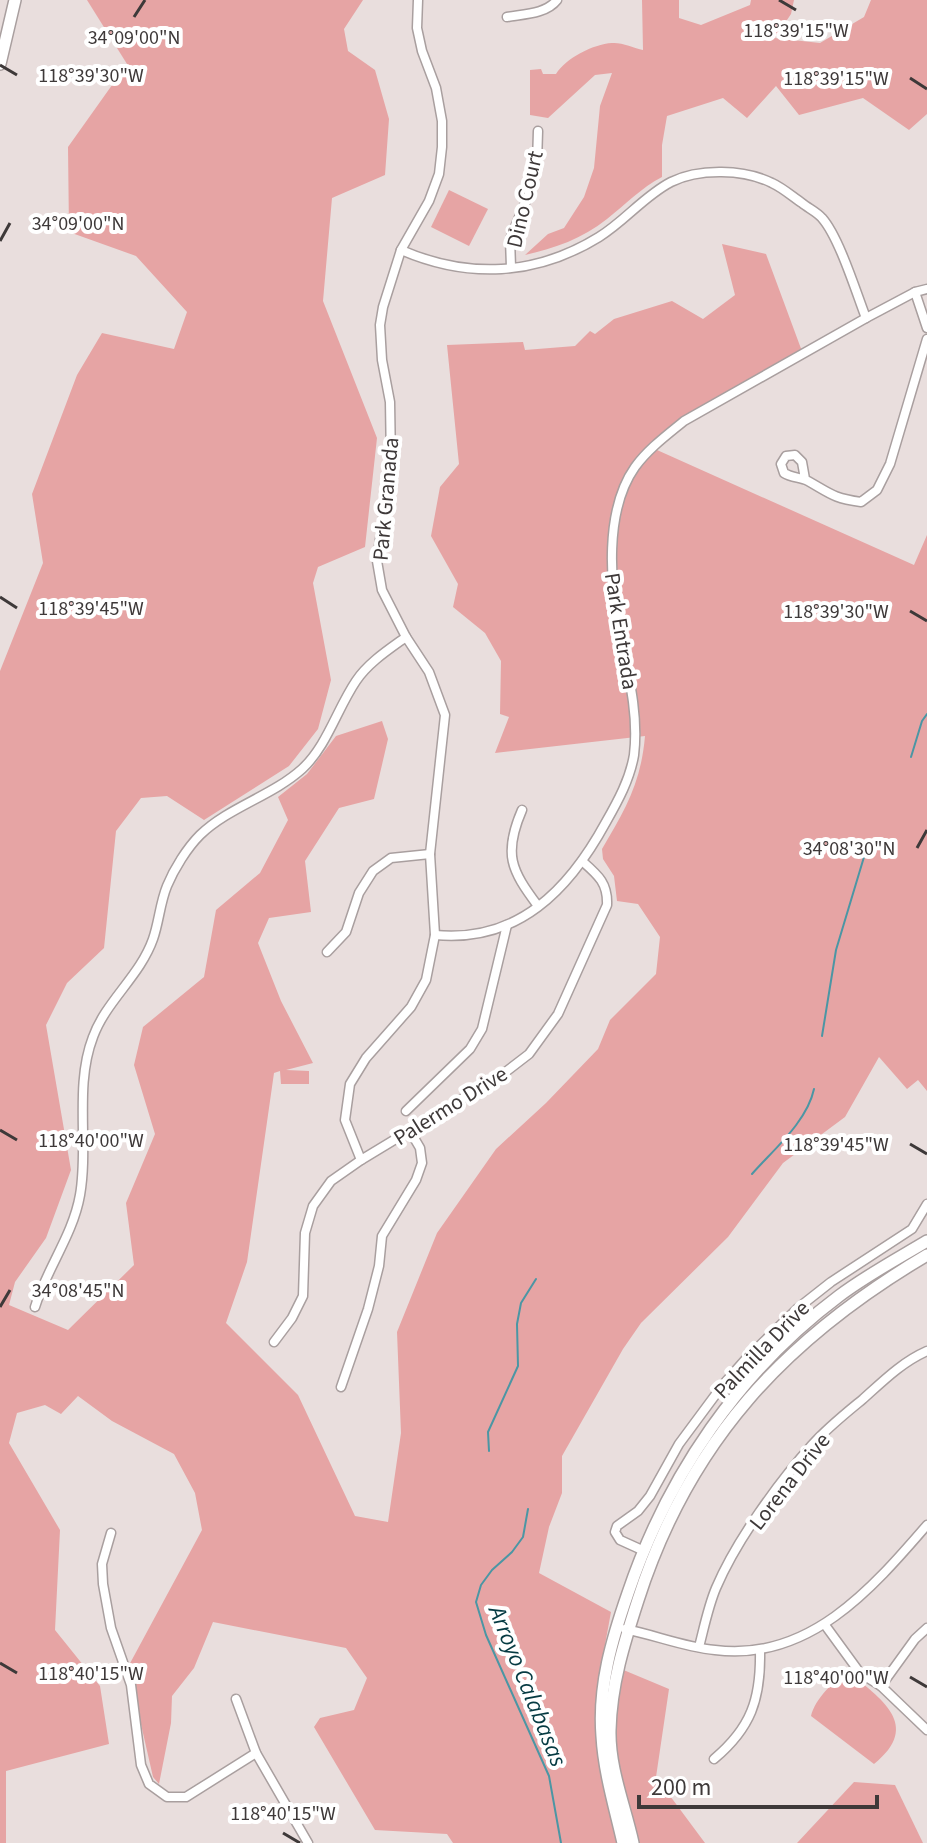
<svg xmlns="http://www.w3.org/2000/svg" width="927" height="1843" font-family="'Source Sans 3',sans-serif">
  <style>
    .green { fill: #e6a4a4 }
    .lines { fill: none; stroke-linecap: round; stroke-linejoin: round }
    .stream { stroke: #4b96a4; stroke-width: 2 }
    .street-casing { stroke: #a99f9f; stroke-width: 11 }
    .secondary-casing { stroke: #a99f9f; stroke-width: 14 }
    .street { stroke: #fff; stroke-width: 8 }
    .secondary { stroke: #fff; stroke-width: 11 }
    .ticks { fill: none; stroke: #3e3939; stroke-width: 3 }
    .labels { text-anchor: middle; stroke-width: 8; stroke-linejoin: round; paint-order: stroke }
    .street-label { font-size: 22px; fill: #3e3939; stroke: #fff }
    .water-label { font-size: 24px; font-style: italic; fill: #053a42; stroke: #fff }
    .ticks-label { font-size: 20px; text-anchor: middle; fill: #3e3939; stroke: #fff; stroke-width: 8; stroke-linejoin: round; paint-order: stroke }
  </style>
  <rect width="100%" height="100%" fill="#e9dedd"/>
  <g class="green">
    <path d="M87 0H363L344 29 348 51 375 70 389 119 385 175 332 198 323 301 377 438 365 547 318 567 313 583 331 680 318 729 289 766 204 820 167 796 141 798 116 831 104 948 67 983 46 1025 71 1170 46 1238 15 1282 9 1305 68 1330 134 1265 126 1203 155 1134 134 1065 143 1027 204 977 216 910 260 873 288 820 278 797 307 774 336 736 382 721 388 739 374 799 339 808 305 861 311 912 269 918 258 943 281 1001 313 1063 286 1070 309 1071V1084H281L280 1071 274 1073 247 1262 226 1323 298 1395 355 1516 388 1522 401 1433 397 1332 437 1233 496 1149 546 1103 598 1049 610 1020 656 974 660 937 638 904 617 901 614 876 603 859 602 849C625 810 641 783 645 736L495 753 509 717 500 714 501 661 485 633 453 607 458 584 431 536 440 487 459 464 447 345 523 342 525 350 575 346 590 331 595 334 614 319 672 301 703 319 735 295 722 244 766 254 803 354 684 421 657 450 914 565 927 535V1091L918 1080 907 1089 879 1057 845 1117 783 1163 728 1237 641 1323 623 1349 562 1456V1493L549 1527 539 1573 611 1612 602 1661 669 1689 656 1777 705 1843H453L447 1834 375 1830 314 1727 320 1718 354 1710 367 1678 346 1648 213 1622 194 1668 172 1696 171 1723 159 1784 153 1777 128 1667 202 1530 195 1493 174 1454 112 1421 78 1396 61 1414 45 1405 17 1413 9 1443 60 1530 55 1630 100 1686 109 1744 6 1771V1843H0V671L43 563 32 494 77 375 102 333 174 349 187 312 136 256 69 232 68 147 127 64Z"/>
    <path d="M642 0H679V18L701 25 750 5 751 0H794L791 14 775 38 820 43 864 17 871 0H927V114L909 130 863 98 799 115 776 86 747 118 723 98 667 116 662 145V177C641 188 626 204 607 219 582 239 555 248 525 255L548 234 564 228 584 197 594 168 600 106 612 73 595 75 548 118 530 115V70L541 69 543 74H556C565 59 593 44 612 43 621 42 634 48 643 50Z"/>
    <polygon points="449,190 488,209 469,246 431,227"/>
    <path d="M847 1671C880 1698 923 1725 874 1764L811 1716C815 1699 833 1682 847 1671Z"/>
    <polygon points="854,1782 895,1785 923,1843 797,1843"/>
  </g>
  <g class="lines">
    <g class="stream">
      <polyline points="911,757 922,721 927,714"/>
      <polyline points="822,1036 836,950 864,857"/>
      <path d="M752 1174C773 1150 807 1122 814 1089"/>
      <polyline points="489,1451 488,1432 518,1366 517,1324 521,1303 536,1279"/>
      <polyline points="528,1509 523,1537 512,1552 492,1570 481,1585 476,1602 486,1635 549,1776 561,1843"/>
    </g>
    <g class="street-casing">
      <g id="street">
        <path d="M507 17C524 14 546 14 557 0"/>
        <path d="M401 250C468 279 536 276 599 237 625 221 644 196 671 182 699 168 744 169 772 183 783 188 793 197 802 203 808 208 817 212 822 218 839 237 856 292 866 318"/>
        <polyline points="511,267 510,239 528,196 537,163 538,131"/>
        <polyline points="915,292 927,328"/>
        <path d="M805 479 802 462 795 455 786 456 781 464 784 473C792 478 801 477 808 481 831 494 833 498 861 502L877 490 890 464 927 339"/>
        <path d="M522 810C503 854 511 870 538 906"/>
        <path d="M435 935C518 943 569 890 606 822 618 801 630 779 634 755 639 714 628 673 620 634 610 584 604 511 635 467 648 449 667 435 684 421L866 318 915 292 927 289"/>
        <polyline points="327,952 346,932 359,893 373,871 391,858 430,854"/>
        <polyline points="406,1111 470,1049 482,1029 507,925"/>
        <polyline points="361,1160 345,1120 350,1084 366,1058 411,1007 426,980 435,935 430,854 445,715 429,672 406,637 382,590 377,561 391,462 390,402 382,360 380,325 383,307 401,250 429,201 439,174 442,147 442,121 436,88 422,51 417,28 418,0"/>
        <path d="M35 1307C47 1268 73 1235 80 1195 89 1144 74 1086 93 1037 106 1001 140 976 153 939 159 922 160 903 167 886 174 869 187 848 200 835 229 807 272 796 302 769 327 746 337 709 356 681 368 663 388 650 406 637"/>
        <path d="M274 1342 292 1318 303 1296 305 1233 313 1206 331 1181 361 1160 503 1074 529 1054 558 1014 607 905C608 883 598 875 582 861"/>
        <polyline points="341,1387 368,1309 379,1266 382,1236 416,1180 422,1163 420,1148 410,1131"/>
        <polyline points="111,1533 102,1564 103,1584 111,1628 131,1685 141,1765 149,1784 167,1797 186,1797 256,1753"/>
        <polyline points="642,1550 620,1540 615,1532 617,1526 638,1511 650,1496 679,1444 722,1386 745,1360 798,1308 831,1282 912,1229 927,1204"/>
        <polyline points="825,1625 860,1673 881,1686 927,1730"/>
        <path d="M625 1629C655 1635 684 1647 715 1650 808 1662 871 1590 927 1525"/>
        <path d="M699 1647C704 1628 708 1607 716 1588 736 1541 778 1483 812 1445 827 1428 846 1413 863 1399 883 1381 902 1362 927 1351"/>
        <polyline points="881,1686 915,1639 927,1628"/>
        <polyline points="236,1699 256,1753 308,1843"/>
        <path d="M714 1759C751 1728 761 1699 760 1651"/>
      </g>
    </g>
    <g class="secondary-casing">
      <g id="secondary">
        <polyline points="0,64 15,0"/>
        <path d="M623 1843C615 1808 604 1772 602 1736 598 1686 612 1639 628 1593 668 1475 739 1371 839 1296 867 1275 897 1259 927 1241"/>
        <path d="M633 1843C625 1806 609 1768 610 1730 611 1685 624 1643 638 1600 689 1441 785 1339 927 1255"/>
      </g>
    </g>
    <use href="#street" class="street"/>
    <use href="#secondary" class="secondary"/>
  </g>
  <path class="ticks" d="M779 0 796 10M134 17 145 0M0 65 17 75M910 78 927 89M0 241 10 223M0 597 17 608M910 611 927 621M917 848 927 830M0 1130 17 1140M910 1144 927 1154M0 1307 10 1290M0 1663 17 1673M910 1677 927 1687M283 1833 300 1843"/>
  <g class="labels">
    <g class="street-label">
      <text transform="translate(524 199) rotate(-77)" y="8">Dino Court</text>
      <text transform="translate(385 499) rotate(-85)" y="8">Park Granada</text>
      <text transform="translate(622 631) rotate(81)" y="8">Park Entrada</text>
      <text transform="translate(450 1105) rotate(-32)" y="8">Palermo Drive</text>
      <text transform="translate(761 1349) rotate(-46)" y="8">Palmilla Drive</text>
      <text transform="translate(789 1481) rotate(-52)" y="8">Lorena Drive</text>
    </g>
    <g class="water-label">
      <text transform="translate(528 1686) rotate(68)" y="8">Arroyo Calabasas</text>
    </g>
  </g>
  <g class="ticks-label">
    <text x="796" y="37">118°39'15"W</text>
    <text x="134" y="44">34°09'00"N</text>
    <text x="91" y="82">118°39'30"W</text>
    <text x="836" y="85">118°39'15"W</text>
    <text x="78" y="230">34°09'00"N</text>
    <text x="91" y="615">118°39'45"W</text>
    <text x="836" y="618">118°39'30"W</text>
    <text x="849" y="855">34°08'30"N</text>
    <text x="91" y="1147">118°40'00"W</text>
    <text x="836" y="1151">118°39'45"W</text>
    <text x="78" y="1297">34°08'45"N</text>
    <text x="91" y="1680">118°40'15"W</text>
    <text x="836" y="1684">118°40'00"W</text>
    <text x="283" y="1820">118°40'15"W</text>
  </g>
  <path d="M639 1795v12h238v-12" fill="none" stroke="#3e3939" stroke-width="4"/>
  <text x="651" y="1795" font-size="24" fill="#3e3939" stroke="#ffffff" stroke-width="6" paint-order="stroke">200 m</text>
</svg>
